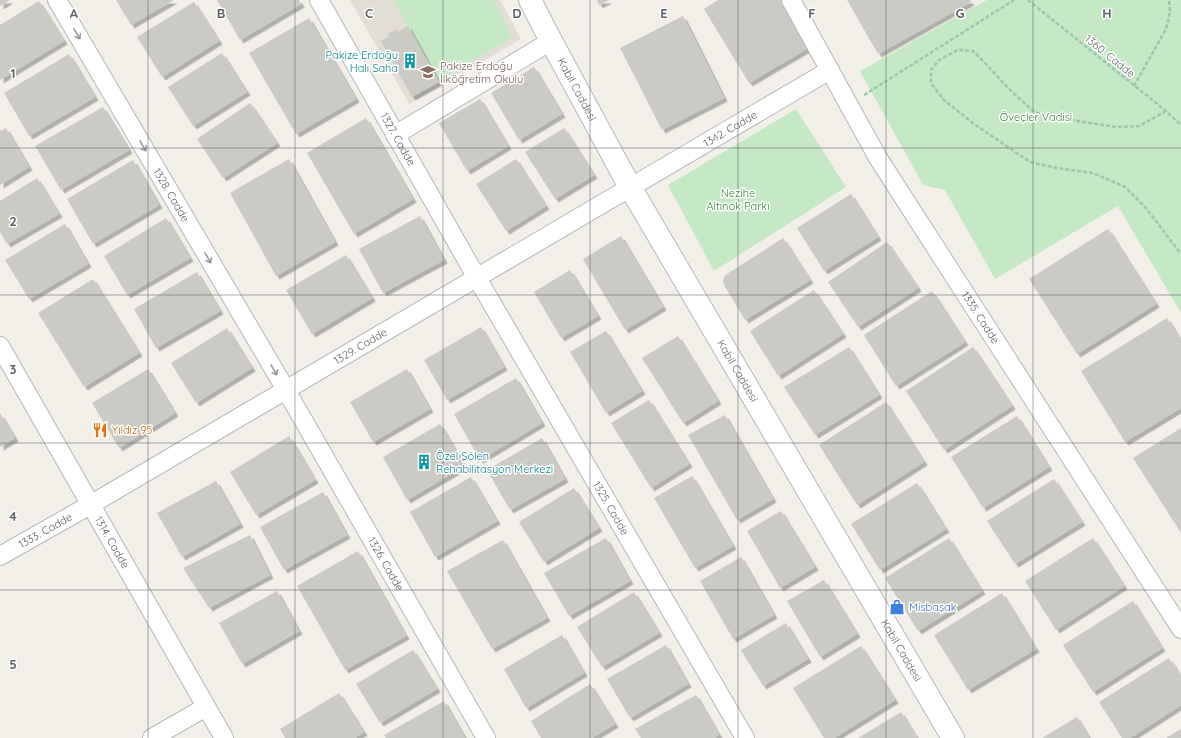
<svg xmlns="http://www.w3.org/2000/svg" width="1181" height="738" font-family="Quicksand,sans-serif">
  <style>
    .education { fill: #e1ded6 }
    .green { fill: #c5e8c5 }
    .building { fill: #cccac5; filter: url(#shadow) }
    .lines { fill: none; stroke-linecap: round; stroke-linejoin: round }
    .street-casing { stroke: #b5b8bc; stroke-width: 20 }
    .secondary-casing { stroke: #b6babf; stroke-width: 24 }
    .path { stroke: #9cc7a9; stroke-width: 2.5; stroke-dasharray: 4 2; stroke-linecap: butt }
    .street { stroke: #fff; stroke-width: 18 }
    .secondary { stroke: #fff; stroke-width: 22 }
    .oneway { stroke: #979a9d }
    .grid { fill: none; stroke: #5f6368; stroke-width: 1; stroke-opacity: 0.55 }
    .labels { text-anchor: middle; stroke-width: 3; stroke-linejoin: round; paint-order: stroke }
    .culture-label { font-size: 11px; fill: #0d838f; stroke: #fff; text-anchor: end }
    .street-label { font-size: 11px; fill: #5f6368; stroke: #fff }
    .education-label { font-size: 11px; fill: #785e54; stroke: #fff; text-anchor: start }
    .park-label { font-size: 11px; fill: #348238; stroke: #fff }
    .food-label { font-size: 11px; fill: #c56008; stroke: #fff; text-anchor: start }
    .shop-label { font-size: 11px; fill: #366cbe; stroke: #fff; text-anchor: start }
    .grid-label { font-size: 13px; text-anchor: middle; font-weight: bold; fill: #5f6368; stroke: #fff; stroke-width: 3; stroke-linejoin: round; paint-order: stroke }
  </style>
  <defs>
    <filter id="shadow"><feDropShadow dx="3.5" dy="3.5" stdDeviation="0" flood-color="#0004"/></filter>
  </defs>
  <rect width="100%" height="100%" fill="#f1efe8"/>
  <polygon class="education" points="350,0 500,0 521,39 409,104"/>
  <g class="green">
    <polygon points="394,0 493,0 512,37 439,82"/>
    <polygon points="987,0 1181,0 1181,313 1118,206 995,279 945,190 923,185 860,71"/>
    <polygon points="796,109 846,187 714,271 668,185"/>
  </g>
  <g class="building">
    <polygon points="0,0 10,0 0,6"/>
    <polygon points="116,0 174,0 131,25"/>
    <polygon points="217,0 299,0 301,4 240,40"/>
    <polygon points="597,0 609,0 599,5"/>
    <polygon points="718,0 781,0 810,47 749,83 704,9"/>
    <polygon points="847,0 970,0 971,2 878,54"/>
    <polygon points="39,1 64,41 0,80 0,25"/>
    <polygon points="194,2 219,41 162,77 137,37"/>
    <polygon points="683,16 724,98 662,130 620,48"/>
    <polygon points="309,18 356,99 296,134 249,53"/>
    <polygon points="408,26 439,82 412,97 381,41 389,36 388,34 396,29 398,32"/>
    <polygon points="222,53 247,92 193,126 168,87"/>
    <polygon points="69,54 95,97 29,136 4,93"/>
    <polygon points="534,67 562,114 519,140 491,93"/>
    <polygon points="480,99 508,146 467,171 439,123"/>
    <polygon points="250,103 277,143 223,178 197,139"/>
    <polygon points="103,107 129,150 61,190 35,146"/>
    <polygon points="366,118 413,199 354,234 307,153"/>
    <polygon points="6,128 29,167 0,185 0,131"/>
    <polygon points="564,128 594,175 555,199 525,152"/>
    <polygon points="289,159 335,242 276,276 230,193"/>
    <polygon points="516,159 546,206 506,231 476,184"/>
    <polygon points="133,160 159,205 93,244 67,199"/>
    <polygon points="37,178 59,214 7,244 0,232 0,201"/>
    <polygon points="851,194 878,237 824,271 797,228"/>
    <polygon points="420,216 444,260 383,293 359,249"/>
    <polygon points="166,218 190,258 127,295 104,256"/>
    <polygon points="65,224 88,264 29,299 5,260"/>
    <polygon points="1108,229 1156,304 1077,354 1029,279"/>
    <polygon points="621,236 663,307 625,330 583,259"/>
    <polygon points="783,238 810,280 745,320 724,285 723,281 724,277 727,274"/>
    <polygon points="887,242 918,288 858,327 828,282"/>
    <polygon points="346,255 372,298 312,334 286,290"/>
    <polygon points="570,270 598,316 561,338 534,292"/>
    <polygon points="197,272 220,311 156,348 134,309"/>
    <polygon points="93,279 139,353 84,387 38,313"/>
    <polygon points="814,290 843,334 778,376 750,331"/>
    <polygon points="932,291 965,342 896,386 864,335"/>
    <polygon points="1167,318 1181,341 1181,408 1125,442 1081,371"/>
    <polygon points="481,327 504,367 447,400 424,360"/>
    <polygon points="227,328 252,368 196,403 171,363"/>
    <polygon points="606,331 642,391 606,413 570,352"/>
    <polygon points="678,336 718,401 683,423 642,358"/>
    <polygon points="849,347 879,395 815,435 784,387"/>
    <polygon points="973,347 1012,406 944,450 906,391"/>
    <polygon points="148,369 175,413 119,448 92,403"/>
    <polygon points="407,369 430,409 373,442 350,402"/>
    <polygon points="516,378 542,423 480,460 454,414"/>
    <polygon points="649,400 689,464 651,488 611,423"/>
    <polygon points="886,402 924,462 857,505 819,445"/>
    <polygon points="0,413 15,438 0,447"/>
    <polygon points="725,415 773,499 737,520 688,435"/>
    <polygon points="1017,416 1049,467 983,508 951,457"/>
    <polygon points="440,424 465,466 407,500 383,457"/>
    <polygon points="1181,428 1181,533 1133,458"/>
    <polygon points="289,436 315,480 256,515 230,472"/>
    <polygon points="542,438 565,479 510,510 487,470"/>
    <polygon points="692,476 733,546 695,568 654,498"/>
    <polygon points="471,477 497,521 435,557 410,512"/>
    <polygon points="1054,479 1082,522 1015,564 987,521"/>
    <polygon points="216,481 240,524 182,557 157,513"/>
    <polygon points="917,483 946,529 880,570 851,524"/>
    <polygon points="574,488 599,528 544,562 519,522"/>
    <polygon points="323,492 347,535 284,570 260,527"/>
    <polygon points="781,511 815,567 780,588 747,531"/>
    <polygon points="250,535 270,575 209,608 183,568"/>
    <polygon points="606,538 630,581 569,616 544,573"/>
    <polygon points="949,538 982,591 918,631 885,578"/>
    <polygon points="1093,538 1124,586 1056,630 1025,581"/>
    <polygon points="503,540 547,618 492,649 447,571"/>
    <polygon points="358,551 406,636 345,670 297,586"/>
    <polygon points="741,557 774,615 733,639 700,581"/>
    <polygon points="824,580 857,634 820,657 787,601"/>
    <polygon points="277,591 299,631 242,664 219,623"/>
    <polygon points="634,592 659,633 602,667 577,627"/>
    <polygon points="1002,593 1036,649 968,690 934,635"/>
    <polygon points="1133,601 1162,648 1093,692 1063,645"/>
    <polygon points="786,623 808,659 763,686 741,650"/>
    <polygon points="562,635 584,673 526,708 504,669"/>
    <polygon points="666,645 688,684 630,718 607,679"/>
    <polygon points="861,646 895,700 834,738 824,738 793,688"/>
    <polygon points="413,650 437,689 380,723 356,684"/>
    <polygon points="1169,658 1181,677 1181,705 1130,738 1122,738 1099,702"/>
    <polygon points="590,684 615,724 592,738 541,738 531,721"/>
    <polygon points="339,693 364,732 355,738 285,738 280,729"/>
    <polygon points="696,695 719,735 714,738 641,738 635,729"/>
    <polygon points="444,701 465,738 386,738 384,735"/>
    <polygon points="901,712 917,738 858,738"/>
    <polygon points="1077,717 1089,738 1042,738"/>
    <polygon points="1181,729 1181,738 1166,738"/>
  </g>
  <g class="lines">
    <g class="street-casing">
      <g id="street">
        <path id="s1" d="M57 0 286 390 486 738"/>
        <path id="s2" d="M319 0 477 278 745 738"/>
        <path id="s3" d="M791 0 878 158 1181 629"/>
        <polyline points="395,135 551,41"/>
        <path id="s4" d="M0 346 224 738"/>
        <path id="s5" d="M0 556 90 505 830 70"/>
        <polyline points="152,738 206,707"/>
      </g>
    </g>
    <g class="secondary-casing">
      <g id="secondary">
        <path id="s6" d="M530 0 551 41 630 187 953 738"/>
      </g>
    </g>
    <g class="path">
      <polyline points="1028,0 1166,111 1181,125"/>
      <polyline points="1134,86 1166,29 1170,12 1169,0"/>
      <polyline points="864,95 1014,0"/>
      <polyline points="1166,111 1139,126 1116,127 1071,120 1049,119 1032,110 1008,88 986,64 973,51 958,50 939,60 931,70 931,83 944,100 974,124 1030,162 1057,168 1093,173 1125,187 1146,208 1181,254"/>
    </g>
    <use href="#street" class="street"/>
    <use href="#secondary" class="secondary"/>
  </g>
  <defs><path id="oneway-shaft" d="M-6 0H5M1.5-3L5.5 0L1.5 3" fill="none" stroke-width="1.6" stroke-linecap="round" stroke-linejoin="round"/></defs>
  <g class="oneway">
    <use href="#oneway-shaft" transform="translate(77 34) rotate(60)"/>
    <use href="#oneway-shaft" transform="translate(143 146) rotate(60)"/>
    <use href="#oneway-shaft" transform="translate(208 258) rotate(60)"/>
    <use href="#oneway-shaft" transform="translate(274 370) rotate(60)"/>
  </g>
  <path class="grid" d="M148 0V738M295 0V738M443 0V738M590 0V738M738 0V738M886 0V738M1033 0V738M0 148H1181M0 295H1181M0 443H1181M0 590H1181"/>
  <defs>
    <g id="building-bare" transform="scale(1.2)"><path d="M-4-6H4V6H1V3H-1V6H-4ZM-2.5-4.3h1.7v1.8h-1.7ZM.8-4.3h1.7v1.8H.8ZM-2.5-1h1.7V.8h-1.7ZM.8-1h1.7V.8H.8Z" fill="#0f9aa8" stroke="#fff" stroke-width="2.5" paint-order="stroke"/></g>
    <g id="school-bare" transform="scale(1.2)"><path d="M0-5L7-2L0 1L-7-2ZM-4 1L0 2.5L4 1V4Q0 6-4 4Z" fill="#8d6e63" stroke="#fff" stroke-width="2.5" paint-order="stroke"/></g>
    <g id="restaurant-bare" transform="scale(1.2)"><path d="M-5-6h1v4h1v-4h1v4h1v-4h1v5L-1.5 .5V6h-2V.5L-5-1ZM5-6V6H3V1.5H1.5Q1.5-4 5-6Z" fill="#e8710a" stroke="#fff" stroke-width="2.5" paint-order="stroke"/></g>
    <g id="shop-bare" transform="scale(1.2)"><path d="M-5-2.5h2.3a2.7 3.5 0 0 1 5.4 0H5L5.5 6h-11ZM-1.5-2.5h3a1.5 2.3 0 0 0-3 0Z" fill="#3f7fe0" stroke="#fff" stroke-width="2.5" paint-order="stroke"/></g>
  </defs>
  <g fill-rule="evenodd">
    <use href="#building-bare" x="410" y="61"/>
    <use href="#school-bare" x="428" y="72"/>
    <use href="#restaurant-bare" x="100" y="430"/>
    <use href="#building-bare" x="424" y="462"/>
    <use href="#shop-bare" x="897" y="607"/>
  </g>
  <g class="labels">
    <g class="culture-label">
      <text x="398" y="59">Pakize Erdoğu<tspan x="398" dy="13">Halı Saha</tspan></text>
      <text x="436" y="460" text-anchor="start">Özel Şölen<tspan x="436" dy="13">Rehabilitasyon Merkezi</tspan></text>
    </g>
    <g class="street-label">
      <text transform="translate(1110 56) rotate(39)" y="4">1360. Cadde</text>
      <text dy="4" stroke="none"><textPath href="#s6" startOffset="101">Kabil Caddesi</textPath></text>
      <text dy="4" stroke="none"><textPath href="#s5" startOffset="846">1342. Cadde</textPath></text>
      <text dy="4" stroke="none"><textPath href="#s2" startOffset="160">1327. Cadde</textPath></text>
      <text dy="4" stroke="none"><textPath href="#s1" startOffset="226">1328. Cadde</textPath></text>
      <text dy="4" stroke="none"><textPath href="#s3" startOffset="370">1335. Cadde</textPath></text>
      <text dy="4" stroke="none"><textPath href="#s5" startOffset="417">1329. Cadde</textPath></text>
      <text dy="4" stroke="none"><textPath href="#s6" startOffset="425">Kabil Caddesi</textPath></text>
      <text dy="4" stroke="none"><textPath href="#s2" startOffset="586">1325. Cadde</textPath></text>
      <text dy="4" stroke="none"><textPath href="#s5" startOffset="52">1333. Cadde</textPath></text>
      <text dy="4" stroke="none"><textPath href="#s4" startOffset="226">1314. Cadde</textPath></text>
      <text dy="4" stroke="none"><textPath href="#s1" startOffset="653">1326. Cadde</textPath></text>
      <text dy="4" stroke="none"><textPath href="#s6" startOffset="749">Kabil Caddesi</textPath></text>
    </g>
    <g class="education-label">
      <text x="440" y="70">Pakize Erdoğu<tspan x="440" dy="13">İlköğretim Okulu</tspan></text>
    </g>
    <g class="park-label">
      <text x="1036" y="121">Öveçler Vadisi</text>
      <text x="738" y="197">Nezihe<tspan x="738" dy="13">Altınok Parkı</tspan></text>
    </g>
    <g class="food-label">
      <text x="112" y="434">Yıldız 95</text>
    </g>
    <g class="shop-label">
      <text x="909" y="611">Misbaşak</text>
    </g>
  </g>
  <g class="grid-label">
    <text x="74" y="18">A</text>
    <text x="221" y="18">B</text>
    <text x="369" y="18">C</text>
    <text x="517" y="18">D</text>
    <text x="664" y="18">E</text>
    <text x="812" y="18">F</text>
    <text x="960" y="18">G</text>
    <text x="1107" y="18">H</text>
    <text x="13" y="78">1</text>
    <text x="13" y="226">2</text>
    <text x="13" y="374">3</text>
    <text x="13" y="521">4</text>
    <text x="13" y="669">5</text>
  </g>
</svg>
